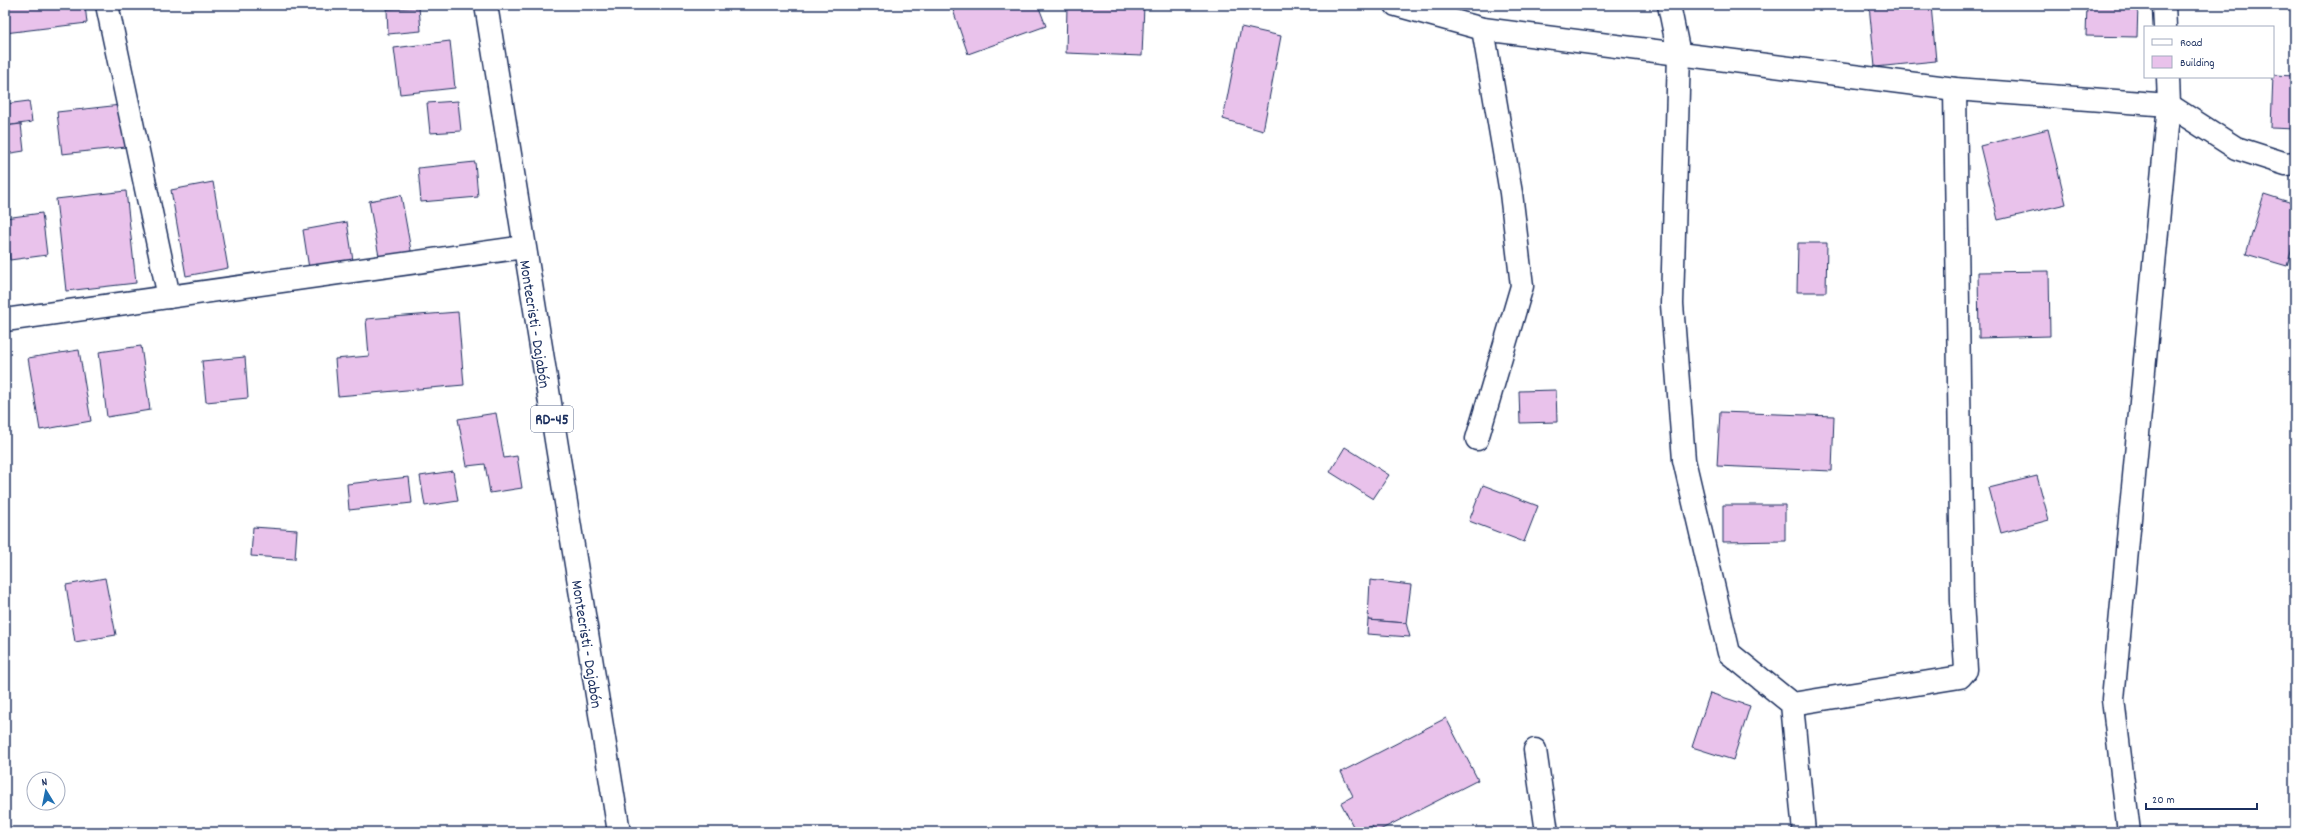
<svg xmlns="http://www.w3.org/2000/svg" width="2300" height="837" font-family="Dekko,sans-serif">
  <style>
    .building { fill: #e9c2eb; stroke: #1b2f5e }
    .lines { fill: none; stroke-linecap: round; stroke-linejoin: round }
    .minor-casing { stroke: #1b2f5e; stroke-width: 25 }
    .primary-casing { stroke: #1b2f5e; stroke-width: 25 }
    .minor { stroke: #fff; stroke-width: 22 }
    .primary { stroke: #fff; stroke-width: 22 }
    .labels { text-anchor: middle; stroke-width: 3; stroke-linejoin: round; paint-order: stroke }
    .shield { fill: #fff; stroke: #5f6d8e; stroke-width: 1 }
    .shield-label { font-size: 15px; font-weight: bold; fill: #1b2f5e }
    .street-label { font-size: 16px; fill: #1b2f5e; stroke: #fff }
  </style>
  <rect width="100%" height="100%" fill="#fff"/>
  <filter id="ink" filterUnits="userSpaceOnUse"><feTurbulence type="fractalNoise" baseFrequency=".025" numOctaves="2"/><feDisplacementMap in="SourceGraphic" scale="8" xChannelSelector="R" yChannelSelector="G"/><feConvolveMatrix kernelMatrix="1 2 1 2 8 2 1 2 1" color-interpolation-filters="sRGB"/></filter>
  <g filter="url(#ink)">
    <g class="building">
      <polygon points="5,5 85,5 87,23 5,33"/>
      <polygon points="966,5 1038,5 1046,26 968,54 953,10"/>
      <polygon points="1067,5 1144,5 1142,56 1066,53"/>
      <polygon points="1869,5 1931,5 1936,61 1875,67"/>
      <polygon points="2087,5 2138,5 2137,37 2086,36"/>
      <polygon points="419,7 421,31 388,34 387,9"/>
      <polygon points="1241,27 1281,36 1263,131 1223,119"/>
      <polygon points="450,41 455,88 400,94 394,48"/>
      <polygon points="2273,75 2295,76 2295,129 2271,128"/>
      <polygon points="29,101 32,122 5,126 5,104"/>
      <polygon points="458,101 461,131 430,133 427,103"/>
      <polygon points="121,105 126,147 62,154 57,112"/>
      <polygon points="21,124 24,151 5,154 5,126"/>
      <polygon points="2048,129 2066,204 1998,220 1980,146"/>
      <polygon points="475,162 478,197 421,202 418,168"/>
      <polygon points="213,182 228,268 186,276 171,190"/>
      <polygon points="126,191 136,283 66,291 56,199"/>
      <polygon points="2264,194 2295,204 2295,238 2287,266 2246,254"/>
      <polygon points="401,195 412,256 380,262 369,201"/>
      <polygon points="42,213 47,255 10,260 5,218"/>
      <polygon points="347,222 354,267 310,275 303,230"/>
      <polygon points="1798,243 1827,243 1826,292 1797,292"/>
      <polygon points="2049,271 2050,336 1979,338 1978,272"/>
      <polygon points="458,312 464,385 338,396 335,359 369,356 366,319"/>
      <polygon points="141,346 150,410 107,417 99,352"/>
      <polygon points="79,350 91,421 40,430 28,358"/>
      <polygon points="245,357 248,398 206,402 202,361"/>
      <polygon points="1556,390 1557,422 1520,423 1519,391"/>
      <polygon points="1720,412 1834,416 1832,471 1717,466"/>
      <polygon points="496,413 504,458 517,456 522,488 490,493 485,464 467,466 458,419"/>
      <polygon points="1345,447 1389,475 1373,499 1330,472"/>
      <polygon points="453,471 458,501 425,506 420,476"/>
      <polygon points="2037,476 2049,520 2001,533 1989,488"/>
      <polygon points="409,477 412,503 349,510 347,484"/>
      <polygon points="1483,485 1538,506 1524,542 1469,521"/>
      <polygon points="1723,505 1785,505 1785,541 1723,542"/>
      <polygon points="253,527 297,530 295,559 251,556"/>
      <polygon points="105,578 116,635 75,642 66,585"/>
      <polygon points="1370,580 1411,585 1406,623 1368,620"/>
      <polygon points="1368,620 1406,623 1410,637 1367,634"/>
      <polygon points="1710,693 1750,706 1733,760 1692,747"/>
      <polygon points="1446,718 1478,780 1376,832 1372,826 1356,832 1341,803 1353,796 1341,772"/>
    </g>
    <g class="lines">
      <g class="minor-casing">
        <g id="minor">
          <polyline points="107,5 169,297"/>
          <polyline points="1396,5 1483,29 1679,54 1955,89 2169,105 2236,148 2286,164 2295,163"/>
          <polyline points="1669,5 1679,54 1672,304 1684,460 1729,653 1792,704 1804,832"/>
          <polyline points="2164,5 2165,27"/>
          <polyline points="5,320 524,247"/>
          <polyline points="1477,439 1522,286 1511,193 1483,29"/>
          <polyline points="1792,704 1960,677 1966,670 1962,601 1955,89"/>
          <polyline points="1535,750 1547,832"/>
          <polyline points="2129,832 2113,699 2169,105 2168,77"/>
        </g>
      </g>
      <g class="primary-casing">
        <polyline id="primary" points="486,5 619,832"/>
      </g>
      <use href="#minor" class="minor"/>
      <use href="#primary" class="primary"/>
    </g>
  </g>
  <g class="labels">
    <rect class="shield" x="531" y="406" width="42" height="26" rx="3"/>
    <g class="shield-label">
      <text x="552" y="424">RD-45</text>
    </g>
    <g class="street-label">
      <text transform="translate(536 324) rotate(81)" y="6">Montecristi - Dajabón</text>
      <text transform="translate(588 644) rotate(81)" y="6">Montecristi - Dajabón</text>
    </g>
  </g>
  <rect width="2300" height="837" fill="none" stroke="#fff" stroke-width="20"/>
  <rect x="10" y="10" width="2280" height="817" fill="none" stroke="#1b2f5e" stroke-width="1.5" filter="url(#ink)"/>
  <rect x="2144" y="26" width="130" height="52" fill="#ffffff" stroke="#a4acbf"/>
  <rect x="2152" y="39" width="20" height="6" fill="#ffffff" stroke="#a4acbf"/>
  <text x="2180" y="46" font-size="12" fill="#1b2f5e">Road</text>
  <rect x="2152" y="56" width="20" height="12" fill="#e9c2eb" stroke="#a4acbf"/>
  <text x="2180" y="66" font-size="12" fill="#1b2f5e">Building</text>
  <g transform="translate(46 791) rotate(350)"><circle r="19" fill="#ffffff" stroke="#a4acbf"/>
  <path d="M0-3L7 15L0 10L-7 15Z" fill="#1f6fb2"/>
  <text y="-6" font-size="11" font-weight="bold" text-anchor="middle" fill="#1b2f5e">N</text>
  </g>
  <path d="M2146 803v6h111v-6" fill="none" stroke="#1b2f5e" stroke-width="2"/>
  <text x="2152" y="803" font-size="12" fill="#1b2f5e" stroke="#ffffff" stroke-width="3" paint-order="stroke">20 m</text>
</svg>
